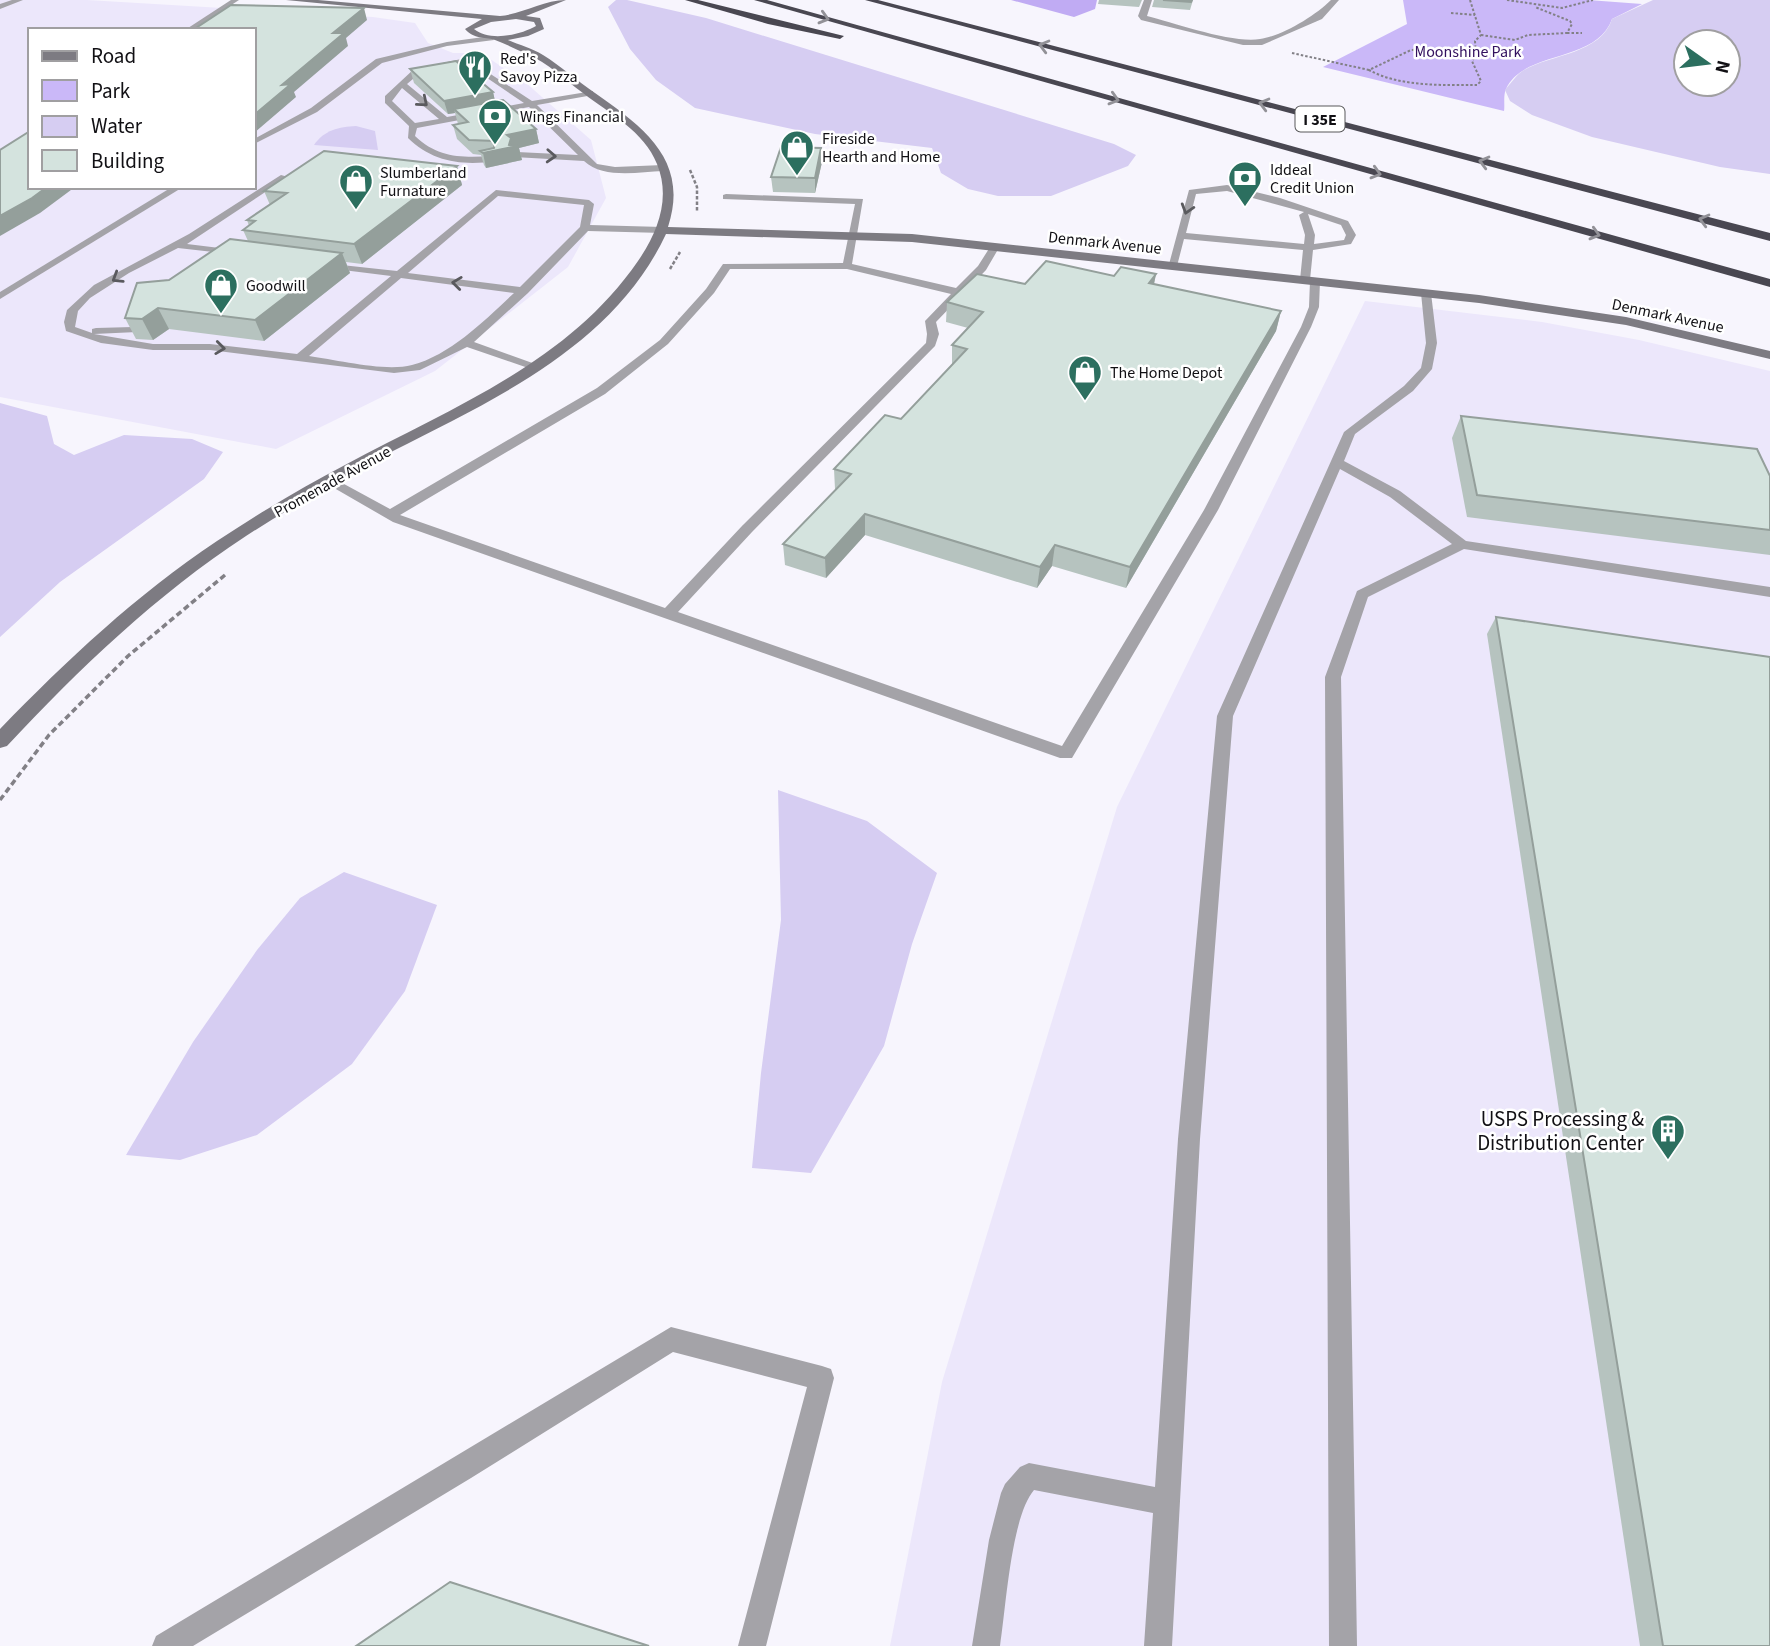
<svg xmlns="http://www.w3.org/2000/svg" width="1770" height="1646" font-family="'Source Sans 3',sans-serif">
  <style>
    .built { fill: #ece7fb; fill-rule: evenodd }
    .green { fill: #cab8f8 }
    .forest { fill: #c0abf3 }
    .water { fill: #d6cdf2; fill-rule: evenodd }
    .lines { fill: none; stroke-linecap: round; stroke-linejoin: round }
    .path-far2 { stroke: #828086; stroke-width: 2; stroke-dasharray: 2.5 2; stroke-linecap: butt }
    .path-far1 { stroke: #828086; stroke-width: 2.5; stroke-dasharray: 3.5 2; stroke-linecap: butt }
    .path { stroke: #828086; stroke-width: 3.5; stroke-dasharray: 6 3.5; stroke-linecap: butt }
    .lane { fill: #a4a3a8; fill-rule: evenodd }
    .street { fill: #a4a3a8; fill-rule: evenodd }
    .secondary { fill: #7d7b82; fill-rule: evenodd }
    .highway { fill: #494751; fill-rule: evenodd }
    .wall { fill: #b6c3bf }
    .shaded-wall { fill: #949f9b }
    .building { fill: #d4e3de; stroke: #949f9b; stroke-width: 2 }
    .oneway { stroke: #929197 }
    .oneway2 { stroke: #5a5a5e }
    .labels { text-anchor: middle; stroke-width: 5; stroke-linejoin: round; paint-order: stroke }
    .far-park-label { font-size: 16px; fill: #32105e; stroke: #fff }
    .far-poi-label { font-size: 16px; fill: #111014; stroke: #fff; text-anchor: start }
    .shield { fill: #fff; stroke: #58585a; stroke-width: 2 }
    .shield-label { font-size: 16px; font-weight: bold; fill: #111014 }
    .far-street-label { font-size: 16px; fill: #111014; stroke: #fff }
    .near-poi-label { font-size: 21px; fill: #111014; stroke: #fff; text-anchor: end }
  </style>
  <rect width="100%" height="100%" fill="#f7f5fd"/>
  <g class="built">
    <path d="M0 0H87L373 17 415 23 428 43 453 53H481L526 83 591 140 606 198 568 267 435 371 276 449 0 397ZM30 30H254V187H30Z"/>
    <polygon points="1365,301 1542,322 1639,340 1770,371 1770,1646 890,1646 942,1382 1117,807"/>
  </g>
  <path class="green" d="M1403 0H1588L1642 4 1612 19C1597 63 1523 50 1506 89 1503 95 1505 105 1504 111L1323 67 1407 24Z"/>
  <polygon class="forest" points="1011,0 1097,0 1095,9 1074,17"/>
  <g class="water">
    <polygon points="616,0 627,0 706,18 1114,144 1136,155 1128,166 1051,196 998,196 968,189 941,173 932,148 815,134 695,108 656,80 630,49 608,7"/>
    <path d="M1653 0H1770V174L1720 167 1592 137 1532 115 1510 101 1505 90C1511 83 1517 74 1524 70 1552 54 1601 54 1612 19ZM1728 42V84H1686V42Z"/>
    <path d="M356 126 375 131 378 150 314 145C324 130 339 127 356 126Z"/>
    <polygon points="0,403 47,416 54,444 74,455 124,435 192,439 223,452 204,479 60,582 0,637"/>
    <polygon points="778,790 867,821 937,873 912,944 884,1046 811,1173 752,1168 761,1073 781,920"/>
    <polygon points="344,872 437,905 405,991 352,1064 257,1135 180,1160 126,1155 193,1042 257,950 300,898"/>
  </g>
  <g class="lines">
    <g class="path-far2">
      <polyline points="1470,0 1481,35 1475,41 1476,56"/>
      <polyline points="1507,0 1562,8 1593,0"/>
      <polyline points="1451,13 1475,15"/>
      <polyline points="1567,33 1582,33"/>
      <polyline points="1481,35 1515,40 1528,35 1567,33 1572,24 1570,21 1535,7"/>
      <path d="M1425 49 1476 56 1472 61 1481 81 1477 85C1443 85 1400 87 1369 70L1411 50Z"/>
      <polyline points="1292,53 1369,70"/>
    </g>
    <g class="path-far1">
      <polyline points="690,170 697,187 697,212"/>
      <polyline points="670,269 680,252"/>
    </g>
    <polyline class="path" points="0,800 49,735 128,656 225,575"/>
    <g class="lane">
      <polygon points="231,0 239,0 193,30 185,30"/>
      <polygon points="491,36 494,40 447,46 382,63 317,112 254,144 254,139 311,108 376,59 447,42"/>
      <path d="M466 58 532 101 593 91V95L537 105 597 164 615 167 663 165 667 168 663 171C638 172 603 179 584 161L514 157 517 152 578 155 529 107 417 128 415 136C438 158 462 158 493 156L496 157V161C463 166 432 162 408 138L409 126 385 103V96L414 69ZM465 63 524 103 447 117 407 84 420 73ZM402 88 439 119 415 123 392 101Z"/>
      <path d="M281 175 288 177 187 244 236 250 241 253 240 255 178 248 129 273 90 298 78 311 75 327 92 333V329L96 328 133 327 137 328V332L94 334 153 344H210L297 354 391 276 327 268 322 265 323 263 397 271 496 190 589 200 594 204 590 225 663 227 668 230 663 233 588 231 528 293 474 342 538 365 540 367 534 370 467 347 420 370 394 373 210 350H153L101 343 66 331 64 322 67 310 94 285 189 234ZM498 196 584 205 580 227 520 287 408 273ZM401 278 514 293C486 319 451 355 412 365 385 372 338 360 309 356Z"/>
      <path d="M1227 185 1280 198 1348 221 1356 235 1351 244 1313 250 1310 280 1305 283 1300 280 1303 250 1184 239 1177 266 1168 268 1189 190ZM1227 191 1304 212 1299 215 1305 235 1304 244 1186 233 1196 194ZM1308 214 1341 225 1346 235 1344 240 1314 244 1315 235Z"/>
      <polygon points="172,187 183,187 0,299 0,292"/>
      <path d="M726 194 863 199 852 264 956 288 978 266 992 244 1000 246 986 270 936 322 939 334 935 346 752 532 678 612 1062 746 1204 510 1301 327 1309 307 1310 281 1315 278 1320 281 1319 307 1311 327 1218 510 1072 758H1060L393 522 322 481 323 478H333L390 509 597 388 660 340 706 289 723 264 843 263 855 204 723 199V195ZM730 269H847L951 294 925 321 927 334 926 343 742 526 665 608 400 515 605 394 668 344 714 293Z"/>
      <path d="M1426 290 1431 293 1437 343 1432 369 1413 391 1355 434 1344 461 1400 491 1466 541 1770 587V597L1464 549 1368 597 1341 677 1357 1646H1329L1325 677 1357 591 1452 544 1390 497 1340 469 1233 716 1200 1139 1172 1646H1144L1153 1513 1034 1490C1011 1517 1006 1608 1000 1646H972L989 1540 1001 1493 1005 1484 1020 1467 1029 1463 1155 1487 1178 1139 1217 716 1344 432 1404 386 1421 368 1426 343 1421 293Z"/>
      <polygon points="671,1327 822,1366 831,1369 834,1378 766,1646 738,1646 807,1387 673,1352 471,1478 193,1646 152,1646 156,1636"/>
    </g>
    <g class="street">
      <polygon points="12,0 23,0 0,9 0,4"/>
      <path d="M1144 0H1152L1147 16C1174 23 1234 44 1260 39 1282 36 1315 16 1331 0H1339L1322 19 1262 45H1243L1141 20 1138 16Z"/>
    </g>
    <path class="secondary" d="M286 0H318L500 16C523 14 543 0 566 0L526 16 540 18 544 29 528 36 508 40C519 45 532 48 543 55 561 66 577 81 595 93 643 127 690 160 668 227L912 234 1479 295 1626 317 1770 351V359L1626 325 1479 303 912 242 666 234C614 345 497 398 393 451 343 478 294 505 246 536 156 595 80 668 7 746L0 748V729C67 660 136 595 217 541 258 514 301 488 345 465 451 408 568 363 638 261 658 232 671 198 657 164 644 131 610 114 583 93 565 80 548 63 527 54 517 50 506 44 495 40 483 36 475 40 465 29L482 19ZM516 19 534 22 536 26C520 35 490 42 474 29L491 22Z"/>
    <g class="highway">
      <polygon points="685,0 698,0 844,36 840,39 768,24"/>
      <polygon points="754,0 767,0 1770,279 1770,287"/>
      <polygon points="865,0 878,0 1770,233 1770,241"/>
    </g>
  </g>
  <g class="wall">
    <polygon points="1099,0 1142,0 1139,7 1098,4"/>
    <polygon points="1154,0 1193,0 1190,10 1152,7"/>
    <polygon points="410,69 493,92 495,102 536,129 539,143 519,148 522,160 486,168 484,165 481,155 473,154 457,139 453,125 458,124 455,113 448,114 414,83"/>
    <polygon points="822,162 815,193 773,192 771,177"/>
    <polygon points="457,166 462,185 362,264 346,262 350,273 264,341 169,329 153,340 136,339 125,318 169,280 248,241 243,230 249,226 247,220 270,205 264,191"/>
    <polygon points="1156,274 1154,284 1281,311 1276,331 1126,588 1052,566 1037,588 865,535 826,578 785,565 783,544 836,489 835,489 834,469 901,419 952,365 952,345 968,328 946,322 947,302 1025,284 1114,276"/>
    <polygon points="1461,416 1770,476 1770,555 1467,517 1452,438"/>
    <polygon points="1496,617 1770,1646 1640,1646 1487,634"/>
  </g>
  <g class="shaded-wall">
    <polygon points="364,8 367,20 346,38 348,46 294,92 296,97 254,133 254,115 333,33"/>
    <polygon points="493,92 496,105 454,109 455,113 448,114 444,101"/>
    <polygon points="536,129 539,143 519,148 522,160 486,168 483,153 510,148 507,135"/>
    <polygon points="821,148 822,162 815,193 815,178"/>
    <polygon points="457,166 462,185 362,264 354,244"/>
    <polygon points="47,187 75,187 40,213 0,236 0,216"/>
    <polygon points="342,253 350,273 264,341 255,320"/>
    <polygon points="1156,274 1152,293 1149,283"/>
    <polygon points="158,308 169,329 153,340 142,319"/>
    <polygon points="1281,311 1276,331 1126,588 1130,567"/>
    <polygon points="865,514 865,535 826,578 825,558"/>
    <polygon points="1055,545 1052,566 1037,588 1040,567"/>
  </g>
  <g class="building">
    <polygon points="1163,0 1192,0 1191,2"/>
    <polygon points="231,5 364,8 333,33 344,33 282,85 291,84 254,115 254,30 193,30"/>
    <polygon points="456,61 493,92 444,101 410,69"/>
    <polygon points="503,100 536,129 507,135 511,138 509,145 518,146 483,153 480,151 494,148 495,141 469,140 453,125 468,122 454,109"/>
    <polygon points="30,131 30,187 47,187 32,198 0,216 0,150"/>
    <polygon points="781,147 821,148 815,178 771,177"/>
    <polygon points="324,151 457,166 354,244 243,230 255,221 247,220 287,193 264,191"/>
    <polygon points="230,239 342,253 255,320 158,308 142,319 125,318 137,283 169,280"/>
    <polygon points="1046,261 1114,276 1121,267 1156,274 1149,283 1281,311 1130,567 1055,545 1040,567 865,514 825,558 783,544 851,474 834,469 885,415 901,419 967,349 952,345 983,312 947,302 977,274 1025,284"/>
    <polygon points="1461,416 1757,449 1770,476 1770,530 1477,495"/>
    <polygon points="1496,617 1770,657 1770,1646 1663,1646"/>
    <polygon points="450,1582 649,1646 356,1646"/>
  </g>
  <defs><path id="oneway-chevron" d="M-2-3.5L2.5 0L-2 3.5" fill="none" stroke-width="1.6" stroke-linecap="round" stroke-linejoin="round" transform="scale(1.75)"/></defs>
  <g class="oneway">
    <use href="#oneway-chevron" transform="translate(824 18) rotate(16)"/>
    <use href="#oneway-chevron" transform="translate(1044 46) rotate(-165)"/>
    <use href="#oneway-chevron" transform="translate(1114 99) rotate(16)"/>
    <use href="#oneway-chevron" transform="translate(1264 104) rotate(-165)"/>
    <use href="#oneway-chevron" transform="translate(1484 162) rotate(-165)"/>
    <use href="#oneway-chevron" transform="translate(1376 173) rotate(16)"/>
    <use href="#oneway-chevron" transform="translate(1704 220) rotate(-165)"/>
    <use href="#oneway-chevron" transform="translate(1595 234) rotate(16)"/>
  </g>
  <g class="oneway2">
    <use href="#oneway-chevron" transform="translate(423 102) rotate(40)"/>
    <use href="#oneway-chevron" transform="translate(551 156) rotate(3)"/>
    <use href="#oneway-chevron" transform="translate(1187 209) rotate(107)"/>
    <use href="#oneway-chevron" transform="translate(117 278) rotate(148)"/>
    <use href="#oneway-chevron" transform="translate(457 283) rotate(-173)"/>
    <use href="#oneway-chevron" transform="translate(220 348) rotate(7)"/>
  </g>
  <defs>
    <g id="restaurant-pin" transform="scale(1.75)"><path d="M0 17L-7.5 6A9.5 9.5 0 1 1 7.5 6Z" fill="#2c6f5f" stroke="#fff"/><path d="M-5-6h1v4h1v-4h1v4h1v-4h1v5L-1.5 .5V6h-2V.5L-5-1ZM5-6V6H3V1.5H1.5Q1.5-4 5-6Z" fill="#fff"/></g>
    <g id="bank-pin" transform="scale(1.75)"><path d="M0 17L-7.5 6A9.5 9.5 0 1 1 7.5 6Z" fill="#2c6f5f" stroke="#fff"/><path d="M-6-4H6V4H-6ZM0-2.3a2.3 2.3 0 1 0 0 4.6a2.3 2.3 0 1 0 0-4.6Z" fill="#fff"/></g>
    <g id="shop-pin" transform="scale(1.75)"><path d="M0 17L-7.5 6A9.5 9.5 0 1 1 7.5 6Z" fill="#2c6f5f" stroke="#fff"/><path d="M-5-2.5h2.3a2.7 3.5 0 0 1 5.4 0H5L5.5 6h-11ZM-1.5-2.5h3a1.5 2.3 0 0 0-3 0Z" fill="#fff"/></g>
    <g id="building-pin" transform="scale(1.75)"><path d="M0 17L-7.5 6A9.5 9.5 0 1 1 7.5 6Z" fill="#2c6f5f" stroke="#fff"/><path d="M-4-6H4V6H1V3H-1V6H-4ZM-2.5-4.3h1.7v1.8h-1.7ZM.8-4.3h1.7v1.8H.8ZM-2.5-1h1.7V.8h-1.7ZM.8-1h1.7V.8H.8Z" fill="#fff"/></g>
  </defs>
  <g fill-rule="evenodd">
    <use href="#restaurant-pin" x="475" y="67"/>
    <use href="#bank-pin" x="495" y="116"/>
    <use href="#shop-pin" x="797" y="147"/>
    <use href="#bank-pin" x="1245" y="178"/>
    <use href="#shop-pin" x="356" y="181"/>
    <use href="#shop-pin" x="221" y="285"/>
    <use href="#shop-pin" x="1085" y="372"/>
    <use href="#building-pin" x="1668" y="1131"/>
  </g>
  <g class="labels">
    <g class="far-park-label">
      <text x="1468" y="57">Moonshine Park</text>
    </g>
    <g class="far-poi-label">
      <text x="500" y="64">Red's<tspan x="500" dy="18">Savoy Pizza</tspan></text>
      <text x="520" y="122">Wings Financial</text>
      <text x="822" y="144">Fireside<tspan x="822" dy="18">Hearth and Home</tspan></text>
      <text x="1270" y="175">Iddeal<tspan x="1270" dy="18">Credit Union</tspan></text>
      <text x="380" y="178">Slumberland<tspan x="380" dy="18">Furnature</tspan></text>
      <text x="246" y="291">Goodwill</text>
      <text x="1110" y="378">The Home Depot</text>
    </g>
    <rect class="shield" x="1295.5" y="106.5" width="49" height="25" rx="5"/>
    <g class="shield-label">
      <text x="1320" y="125">I 35E</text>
    </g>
    <g class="far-street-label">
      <text transform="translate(1105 242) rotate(6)" y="6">Denmark Avenue</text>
      <text transform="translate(1668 315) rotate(12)" y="6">Denmark Avenue</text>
      <text transform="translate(332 481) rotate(-29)" y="6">Promenade Avenue</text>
    </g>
    <g class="near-poi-label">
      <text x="1644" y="1126">USPS Processing &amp;<tspan x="1644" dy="24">Distribution Center</tspan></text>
    </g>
  </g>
  <rect x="28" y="28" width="228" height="161" fill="#ffffff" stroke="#a09fa1" stroke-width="2"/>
  <rect x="42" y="51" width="35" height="10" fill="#7d7b82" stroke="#a09fa1" stroke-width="2"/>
  <text x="91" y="63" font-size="21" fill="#111014">Road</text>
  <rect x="42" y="80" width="35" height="21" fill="#cab8f8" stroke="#a09fa1" stroke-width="2"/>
  <text x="91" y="98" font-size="21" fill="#111014">Park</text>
  <rect x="42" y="116" width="35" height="21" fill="#d6cdf2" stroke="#a09fa1" stroke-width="2"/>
  <text x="91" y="133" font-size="21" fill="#111014">Water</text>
  <rect x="42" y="150" width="35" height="21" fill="#d4e3de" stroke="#a09fa1" stroke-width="2"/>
  <text x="91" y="168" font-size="21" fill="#111014">Building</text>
  <g transform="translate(1707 63) rotate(104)"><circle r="33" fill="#ffffff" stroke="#a09fa1" stroke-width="2"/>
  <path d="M0-5L12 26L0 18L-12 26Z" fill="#2c6f5f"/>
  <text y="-10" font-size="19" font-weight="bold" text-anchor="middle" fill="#111014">N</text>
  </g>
</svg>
